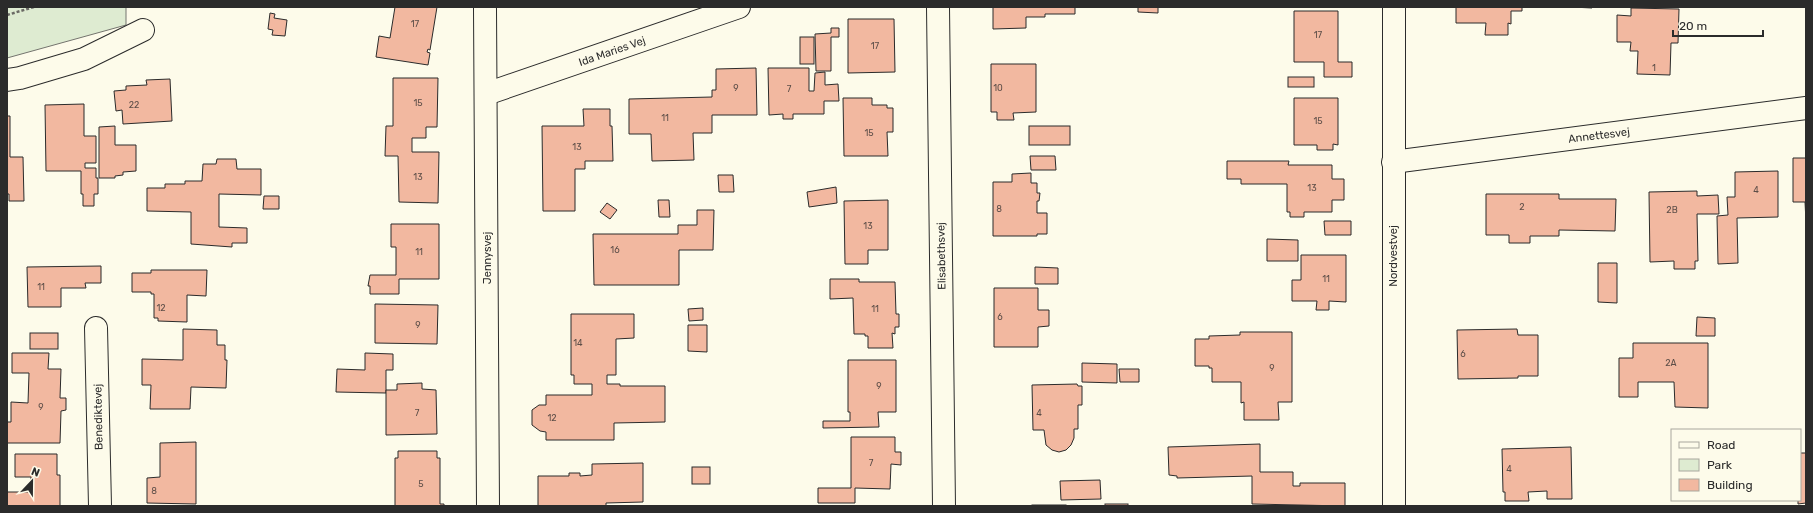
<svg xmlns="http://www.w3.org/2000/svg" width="1813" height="513" font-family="Rubik,sans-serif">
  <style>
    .green { fill: #deebd1; stroke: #74746e }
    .building { fill: #f2b8a0; stroke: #2b2b2b }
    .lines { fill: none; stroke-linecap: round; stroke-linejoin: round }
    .minor-casing { stroke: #2b2b2b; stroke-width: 24 }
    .path { stroke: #6a6964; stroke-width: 2.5; stroke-dasharray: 3 2; stroke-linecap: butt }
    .minor { stroke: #fdfbea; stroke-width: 22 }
    .labels { text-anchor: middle; stroke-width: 3; stroke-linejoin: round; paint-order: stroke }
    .number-label { font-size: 9px; fill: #5d4e48 }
    .street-label { font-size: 11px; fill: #2b2b2b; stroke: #fdfbea }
  </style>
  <rect width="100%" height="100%" fill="#fdfbea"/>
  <polygon class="green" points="7,7 126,7 126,25 7,58"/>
  <g class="building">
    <polygon points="395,7 437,7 430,50 428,49 427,52 430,53 428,65 376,57 379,36 390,38"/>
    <polygon points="993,7 1075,7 1075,14 1045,14 1045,17 1026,17 1026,28 993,29"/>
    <polygon points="1138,7 1158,7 1158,13 1138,12"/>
    <polygon points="1456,7 1522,7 1522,11 1511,11 1511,24 1508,23 1508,35 1485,35 1486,23 1456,23"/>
    <polygon points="1572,7 1592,7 1592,8"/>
    <polygon points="1631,8 1679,9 1678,43 1671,43 1670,75 1637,74 1638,51 1630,51 1631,42 1617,42 1617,15 1631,16"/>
    <polygon points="1294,11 1338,11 1338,62 1352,62 1352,77 1324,77 1324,62 1294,62"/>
    <polygon points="270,13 275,14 274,18 287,20 285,36 272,35 273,30 268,29"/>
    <polygon points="848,19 894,19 895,72 848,73"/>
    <polygon points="831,28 839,28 839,37 831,37 831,71 816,71 815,34 831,33"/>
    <rect x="800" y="37" width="14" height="27"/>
    <polygon points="991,64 1036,64 1036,112 1013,113 1014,120 997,120 997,112 991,112"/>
    <polygon points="756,68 757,115 712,115 712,133 693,133 694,160 652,161 651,134 629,134 629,99 712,97 712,90 716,90 716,69"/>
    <polygon points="768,68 809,68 809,91 814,91 815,73 825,72 825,85 838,84 839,101 824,101 824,114 793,114 793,119 783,119 783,114 769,115"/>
    <rect x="1288" y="77" width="26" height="10"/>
    <polygon points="393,78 438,78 437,127 426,127 426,138 412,138 412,152 439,152 438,203 399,202 398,156 385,156 386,126 393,126"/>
    <polygon points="170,79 172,121 123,124 122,110 116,111 114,91 126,90 126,86 147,85 146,80"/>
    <polygon points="843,98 872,98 872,105 887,105 887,108 893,108 893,132 887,132 888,156 844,156"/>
    <polygon points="1294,98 1338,98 1338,145 1333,144 1333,150 1317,150 1317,145 1294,145"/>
    <polygon points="84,104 84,136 96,136 96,163 85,163 85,168 96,168 96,178 98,178 98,194 94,194 94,206 83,206 83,194 81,194 81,171 46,171 45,105"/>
    <polygon points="583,109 610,109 610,126 612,126 613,161 585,161 585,169 575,169 575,211 543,211 542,126 584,126"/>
    <polygon points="7,116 10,116 10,157 23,157 24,201 9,201 9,194 7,194"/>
    <polygon points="115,126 115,145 136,145 136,171 123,172 123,175 115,176 115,178 99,178 99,127"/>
    <rect x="1029" y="126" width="41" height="19"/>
    <polygon points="1030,156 1055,156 1056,170 1031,170"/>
    <polygon points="1793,158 1806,158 1806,222 1805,202 1793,202"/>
    <polygon points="217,159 236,159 237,169 261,169 261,195 219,194 219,227 247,228 247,243 232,243 232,247 191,244 191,212 147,211 147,188 165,188 165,184 185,184 185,181 202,181 203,164 216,164"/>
    <polygon points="1227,161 1289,161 1288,165 1332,165 1332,179 1344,179 1344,200 1332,200 1332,212 1304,212 1304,217 1290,217 1290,212 1287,212 1287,184 1241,184 1241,179 1227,179"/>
    <polygon points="1778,171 1778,217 1737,218 1738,263 1718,264 1717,216 1728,215 1727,197 1735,197 1735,172"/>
    <polygon points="1031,173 1031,183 1037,183 1037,193 1040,193 1039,201 1037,201 1037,213 1047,213 1047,234 1037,234 1037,236 993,236 993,182 1012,182 1012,174"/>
    <polygon points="718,175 733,175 734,192 719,192"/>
    <polygon points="836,187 837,203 809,207 807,192"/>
    <polygon points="1697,191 1697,196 1718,195 1719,214 1697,214 1698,261 1695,261 1695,269 1674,269 1674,261 1650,262 1649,192"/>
    <polygon points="1486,194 1559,194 1559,199 1616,199 1615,231 1559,230 1559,236 1530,236 1530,243 1509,243 1509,235 1486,235"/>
    <polygon points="264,196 279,196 279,209 263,209"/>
    <polygon points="658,200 669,200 670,217 659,217"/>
    <polygon points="888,200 888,250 868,250 868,264 845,264 844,201"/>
    <polygon points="607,203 617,210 610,219 600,212"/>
    <polygon points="697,210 714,210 713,250 679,250 679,285 594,285 593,234 678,234 678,225 697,225"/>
    <polygon points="1324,221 1351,221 1351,235 1325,235"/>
    <polygon points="391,224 439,224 439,279 399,279 399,294 370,294 370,286 368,286 370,275 396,275 396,247 391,247"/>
    <polygon points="1267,239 1298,240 1298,261 1267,261"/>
    <polygon points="1301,255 1346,255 1346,302 1329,301 1329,310 1316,310 1317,301 1292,301 1292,280 1301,280"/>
    <polygon points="1598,263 1617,263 1617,303 1598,302"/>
    <polygon points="101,266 101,283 85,283 86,288 61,288 61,307 28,307 27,267"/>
    <polygon points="1035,267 1058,268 1058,284 1035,284"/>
    <polygon points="151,270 207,270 206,296 187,295 187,322 158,321 158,318 154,318 154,294 151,294 151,292 132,292 132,273 151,273"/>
    <polygon points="830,279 859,279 859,282 895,282 896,314 899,314 899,327 895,327 895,334 892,333 893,348 868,348 868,336 865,336 865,334 854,334 853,298 830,299"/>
    <polygon points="994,288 1038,288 1038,310 1049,310 1049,326 1038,327 1038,347 994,347"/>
    <polygon points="375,304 438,305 437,344 375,343"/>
    <polygon points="703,308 703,320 689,321 688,309"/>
    <polygon points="571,314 634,314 634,338 616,339 616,375 607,375 607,384 620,384 620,386 665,386 665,422 614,423 614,440 546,440 546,432 540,431 532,425 532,410 539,405 546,405 546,395 592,395 592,384 574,384 574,375 571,375"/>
    <polygon points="1697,317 1715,318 1715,336 1696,336"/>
    <polygon points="688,325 707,325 707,352 688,351"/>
    <polygon points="183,329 217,330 217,345 225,345 225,360 227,360 226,388 191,387 190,409 150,409 151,385 142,385 142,359 183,360"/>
    <polygon points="1517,329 1518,335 1538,335 1538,376 1518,376 1518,378 1458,379 1457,330"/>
    <polygon points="1240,332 1292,332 1292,402 1278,402 1279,420 1244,420 1244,402 1241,403 1241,382 1212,382 1212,368 1209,368 1209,366 1195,366 1195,339 1209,339 1209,336 1240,335"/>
    <rect x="30" y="333" width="28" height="16"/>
    <polygon points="1633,343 1708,343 1708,408 1675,407 1674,382 1638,382 1638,397 1619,397 1619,358 1633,358"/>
    <polygon points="12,353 49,353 48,369 61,369 60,398 66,398 66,410 61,411 60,443 7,443 7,422 11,422 11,402 28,403 29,373 12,373"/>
    <polygon points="365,353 393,354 393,370 386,370 386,393 336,392 337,369 365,370"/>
    <polygon points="848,360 896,360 896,412 878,412 879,427 823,428 823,421 850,421 850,412 848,412"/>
    <polygon points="1082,363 1117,364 1117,383 1082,382"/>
    <polygon points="1119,369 1139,369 1139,382 1120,382"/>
    <polygon points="422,383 422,389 436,390 437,434 386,435 386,390 397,390 397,384"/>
    <polygon points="1077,384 1078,386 1082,386 1082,405 1078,405 1078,429 1074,429 1074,438 1071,445 1066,450 1059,452 1052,450 1046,445 1044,430 1033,430 1032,385"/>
    <polygon points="851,437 895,437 895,452 901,452 901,465 891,464 890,489 855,488 855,503 818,503 818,488 851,488"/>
    <polygon points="196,442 196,504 147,503 147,478 160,477 160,443"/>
    <polygon points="1260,444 1260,472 1293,472 1293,486 1300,486 1300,483 1345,483 1345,506 1252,504 1252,476 1177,478 1177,476 1169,475 1168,447"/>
    <polygon points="1571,447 1572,499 1547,499 1547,491 1528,492 1529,501 1505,501 1505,492 1503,492 1502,449"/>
    <polygon points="398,451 437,451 437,458 440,458 440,504 444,504 444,506 395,506 395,458 398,458"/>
    <polygon points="1800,453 1806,453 1806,503 1798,504 1798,500 1800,500"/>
    <polygon points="15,454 57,454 57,475 60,475 60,506 7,506 7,492 31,492 31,477 15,477"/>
    <polygon points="643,463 643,502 606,503 606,506 538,506 538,476 569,476 569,473 580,473 580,476 592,475 592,464"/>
    <rect x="692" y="467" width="18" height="17"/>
    <polygon points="1100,480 1101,499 1061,500 1060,481"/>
    <rect x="1105" y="504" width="23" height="2"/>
    <rect x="1032" y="505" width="34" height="1"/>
  </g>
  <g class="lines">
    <g class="minor-casing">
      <g id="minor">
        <polyline points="938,7 944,506"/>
        <polyline points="1394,7 1394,506"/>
        <polyline points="485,9 488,506"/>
        <polyline points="7,80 20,78 84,59 143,30"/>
        <polyline points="486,94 739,7"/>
        <polyline points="1393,162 1806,108"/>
        <polyline points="96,328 100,506"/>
      </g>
    </g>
    <polyline class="path" points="7,15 34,7"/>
    <use href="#minor" class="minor"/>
  </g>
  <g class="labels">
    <g class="number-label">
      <text x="415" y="27">17</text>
      <text x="1318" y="38">17</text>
      <text x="875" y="49">17</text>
      <text x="1654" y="71">1</text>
      <text x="736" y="91">9</text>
      <text x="998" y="91">10</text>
      <text x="789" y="92">7</text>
      <text x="418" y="106">15</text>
      <text x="134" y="108">22</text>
      <text x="665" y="121">11</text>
      <text x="1318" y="124">15</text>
      <text x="869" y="136">15</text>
      <text x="577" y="150">13</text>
      <text x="418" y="180">13</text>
      <text x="1312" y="191">13</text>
      <text x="1756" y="193">4</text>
      <text x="1522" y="210">2</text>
      <text x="999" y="212">8</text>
      <text x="1672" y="213">2B</text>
      <text x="868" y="229">13</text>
      <text x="615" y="253">16</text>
      <text x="419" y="255">11</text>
      <text x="1326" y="282">11</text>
      <text x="41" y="290">11</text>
      <text x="161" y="311">12</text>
      <text x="875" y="312">11</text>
      <text x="1000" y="320">6</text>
      <text x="418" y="328">9</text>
      <text x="578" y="346">14</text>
      <text x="1463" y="357">6</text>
      <text x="1671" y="366">2A</text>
      <text x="1272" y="371">9</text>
      <text x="879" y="389">9</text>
      <text x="41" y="410">9</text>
      <text x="417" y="416">7</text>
      <text x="1039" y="416">4</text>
      <text x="552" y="421">12</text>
      <text x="871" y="466">7</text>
      <text x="1509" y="472">4</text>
      <text x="421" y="487">5</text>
      <text x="154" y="494">8</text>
    </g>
    <g class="street-label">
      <text transform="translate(612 51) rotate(-19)" y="4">Ida Maries Vej</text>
      <text transform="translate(1599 135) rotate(-7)" y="4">Annettesvej</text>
      <text transform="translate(941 256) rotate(-91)" y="4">Elisabethsvej</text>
      <text transform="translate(1393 256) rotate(-90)" y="4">Nordvestvej</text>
      <text transform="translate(487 258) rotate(-90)" y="4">Jennysvej</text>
      <text transform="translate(98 417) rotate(-91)" y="4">Benediktevej</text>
    </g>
  </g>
  <rect width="1813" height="513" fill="none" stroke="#2b2b2b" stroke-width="16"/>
  <rect x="1671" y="429" width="130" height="72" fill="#fdfbea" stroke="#a9a89e"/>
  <rect x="1679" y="442" width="20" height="6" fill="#fdfbea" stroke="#a9a89e"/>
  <text x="1707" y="449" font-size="12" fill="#2b2b2b">Road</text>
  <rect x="1679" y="459" width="20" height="12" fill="#deebd1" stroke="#a9a89e"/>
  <text x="1707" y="469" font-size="12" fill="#2b2b2b">Park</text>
  <rect x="1679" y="479" width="20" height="12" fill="#f2b8a0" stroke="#a9a89e"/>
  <text x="1707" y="489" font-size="12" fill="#2b2b2b">Building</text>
  <g transform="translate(32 481) rotate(22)" stroke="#fdfbea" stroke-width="3" paint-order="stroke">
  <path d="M0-3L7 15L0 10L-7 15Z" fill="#2b2b2b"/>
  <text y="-6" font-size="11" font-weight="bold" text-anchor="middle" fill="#2b2b2b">N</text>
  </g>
  <path d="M1673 30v6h90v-6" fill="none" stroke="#2b2b2b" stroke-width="2"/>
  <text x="1679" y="30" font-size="12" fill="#2b2b2b" stroke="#fdfbea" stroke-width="3" paint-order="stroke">20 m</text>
</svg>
